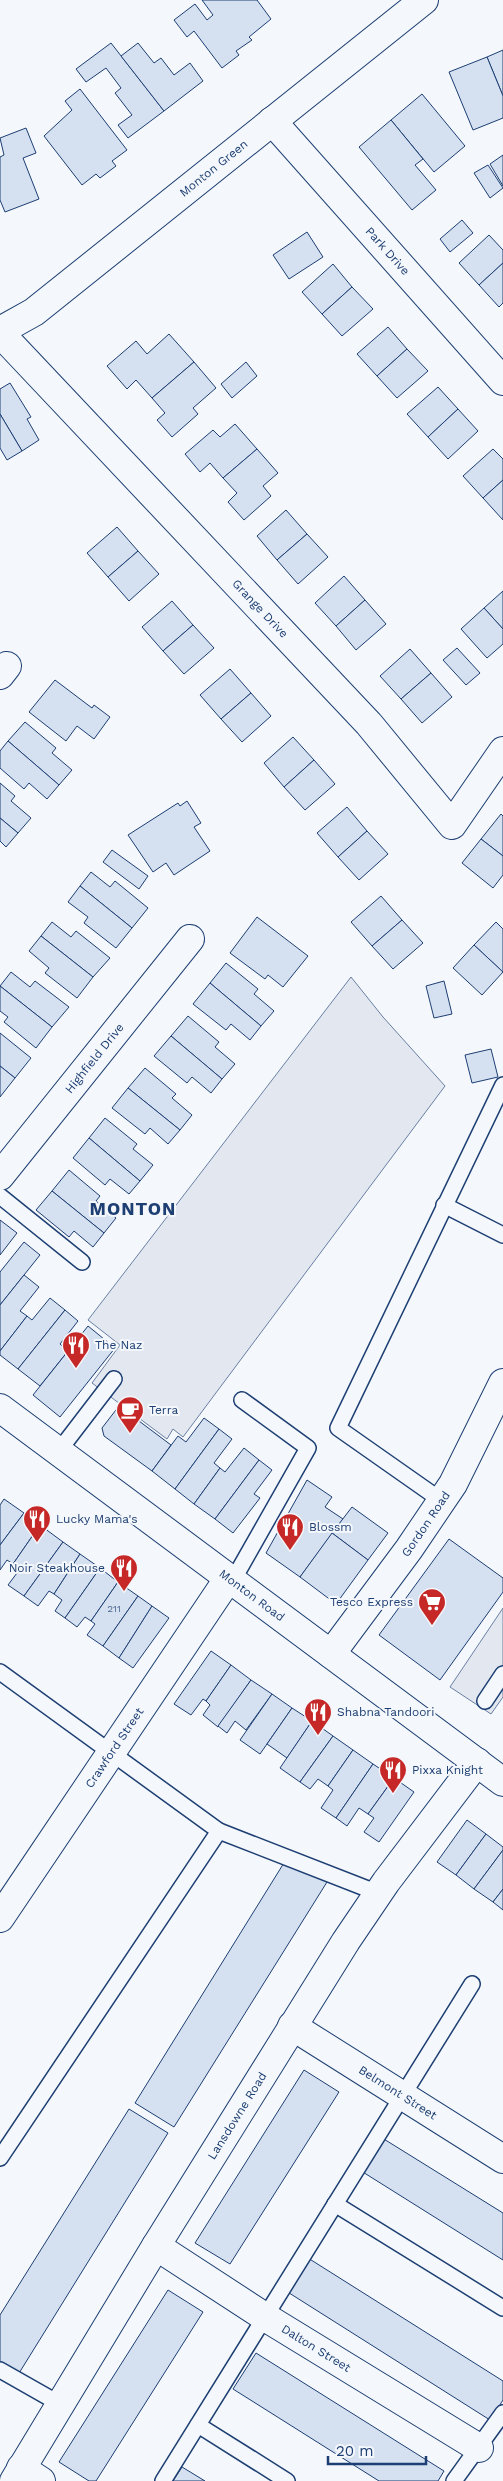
<svg xmlns="http://www.w3.org/2000/svg" width="503" height="2481" font-family="'Work Sans',sans-serif">
  <style>
    .parking { fill: #e3e8f0; stroke: #687fa3 }
    .building { fill: #d5e0f0; stroke: #1d3f73 }
    .lines { fill: none; stroke-linecap: round; stroke-linejoin: round }
    .lane-casing { stroke: #1d3f73; stroke-width: 18 }
    .street-casing { stroke: #1d3f73; stroke-width: 30 }
    .secondary-casing { stroke: #1d3f73; stroke-width: 30 }
    .lane { stroke: #f4f7fb; stroke-width: 15 }
    .street { stroke: #f4f7fb; stroke-width: 28 }
    .secondary { stroke: #f4f7fb; stroke-width: 28 }
    .labels { text-anchor: middle; stroke-width: 4; stroke-linejoin: round; paint-order: stroke }
    .number-label { font-size: 10px; fill: #4b6792 }
    .street-label { font-size: 12px; fill: #1d3f73; stroke: #f4f7fb }
    .poi-label { font-size: 12px; fill: #1d3f73; stroke: #f4f7fb; text-anchor: start }
    .district-label { font-size: 18px; font-weight: bold; letter-spacing: 1px; fill: #1d3f73; stroke: #f4f7fb }
  </style>
  <rect width="100%" height="100%" fill="#f4f7fb"/>
  <g class="parking">
    <polygon points="351,977 383,1017 445,1086 183,1437 173,1429 167,1439 92,1383 120,1345 88,1320"/>
    <polygon points="503,1608 503,1697 491,1714 450,1687"/>
  </g>
  <g class="building">
    <polygon points="202,0 257,0 271,19 249,37 252,40 236,51 239,55 222,68 194,31 187,37 174,20 195,4 207,20 213,15"/>
    <polygon points="111,43 164,111 128,138 118,125 132,115 115,93 121,88 106,68 86,82 76,69"/>
    <polygon points="138,43 154,63 161,58 174,75 190,63 203,81 164,111 121,56"/>
    <polygon points="503,50 503,96 487,57"/>
    <polygon points="487,57 503,96 503,118 473,130 449,72"/>
    <polygon points="80,89 127,150 112,161 116,166 100,178 96,174 82,185 44,136 72,110 65,101"/>
    <polygon points="422,94 465,146 434,172 391,120"/>
    <polygon points="391,120 423,159 415,165 436,190 412,210 359,147"/>
    <polygon points="26,128 36,153 23,158 39,199 5,212 0,200 0,157 4,155 0,138"/>
    <polygon points="503,155 503,186 490,164"/>
    <polygon points="488,165 503,188 490,198 474,173"/>
    <polygon points="462,220 473,233 450,252 440,239"/>
    <polygon points="307,232 323,257 289,279 273,255"/>
    <polygon points="489,235 503,250 503,263 479,285 459,263"/>
    <polygon points="503,263 503,303 499,307 479,285"/>
    <polygon points="333,264 352,287 322,314 302,292"/>
    <polygon points="352,287 373,309 342,336 322,314"/>
    <polygon points="388,327 407,349 377,376 357,354"/>
    <polygon points="169,334 194,362 152,398 136,380 127,389 107,366 136,341 147,354"/>
    <polygon points="407,349 428,371 397,398 377,376"/>
    <polygon points="194,362 216,388 193,408 198,414 172,437 157,420 165,413 152,398"/>
    <polygon points="246,362 257,376 232,398 221,384"/>
    <polygon points="10,383 31,417 27,419 39,440 22,451 0,414 0,389"/>
    <polygon points="438,387 458,409 428,437 407,414"/>
    <polygon points="458,409 478,431 448,459 428,437"/>
    <polygon points="0,414 22,451 7,460 0,448"/>
    <polygon points="235,424 257,449 223,478 210,463 200,472 185,454 213,430 220,437"/>
    <polygon points="257,449 278,473 263,486 271,496 244,520 228,502 237,493 223,478"/>
    <polygon points="493,449 503,459 503,480 483,498 463,476"/>
    <polygon points="503,480 503,520 483,498"/>
    <polygon points="286,510 307,534 277,560 257,536"/>
    <polygon points="117,527 138,551 108,577 87,553"/>
    <polygon points="307,534 328,557 298,584 277,560"/>
    <polygon points="138,551 159,574 129,601 108,577"/>
    <polygon points="344,576 365,600 336,626 315,603"/>
    <polygon points="503,591 503,629 484,608"/>
    <polygon points="365,600 386,624 356,650 336,626"/>
    <polygon points="172,601 193,625 163,651 142,627"/>
    <polygon points="484,608 503,629 503,644 487,658 461,629"/>
    <polygon points="193,625 214,648 184,674 163,651"/>
    <polygon points="457,648 480,673 466,685 443,660"/>
    <polygon points="410,649 431,673 401,699 380,676"/>
    <polygon points="230,669 251,693 221,719 200,695"/>
    <polygon points="431,673 452,697 422,723 401,699"/>
    <polygon points="55,680 92,708 94,705 110,717 94,739 77,726 66,741 29,712"/>
    <polygon points="251,693 271,716 242,742 221,719"/>
    <polygon points="25,722 56,748 52,753 72,770 59,785 8,741"/>
    <polygon points="293,737 314,760 284,787 264,763"/>
    <polygon points="8,741 59,785 47,799 29,783 24,789 0,768 0,751"/>
    <polygon points="314,760 335,784 305,810 284,787"/>
    <polygon points="0,783 15,796 11,801 31,818 18,833 0,818"/>
    <polygon points="187,801 201,823 194,827 210,851 174,875 166,863 153,872 128,835 178,803 180,806"/>
    <polygon points="347,807 367,831 338,857 317,833"/>
    <polygon points="501,814 503,816 503,856 481,839"/>
    <polygon points="0,818 18,833 6,847 0,841"/>
    <polygon points="367,831 388,854 359,880 338,857"/>
    <polygon points="481,839 503,856 503,875 493,888 462,863"/>
    <polygon points="112,850 148,876 139,889 103,862"/>
    <polygon points="91,872 110,887 115,881 148,908 132,928 80,886"/>
    <polygon points="80,886 132,928 116,948 84,923 88,917 68,902"/>
    <polygon points="381,896 402,920 372,946 351,922"/>
    <polygon points="257,917 308,956 283,987 268,975 265,979 230,953"/>
    <polygon points="402,920 423,943 393,969 372,946"/>
    <polygon points="52,922 71,937 76,931 110,958 93,977 41,936"/>
    <polygon points="496,922 503,929 503,972 474,945"/>
    <polygon points="41,936 93,977 77,998 45,973 49,968 29,951"/>
    <polygon points="474,945 503,972 482,995 453,968"/>
    <polygon points="226,963 258,989 254,994 274,1011 261,1026 210,983"/>
    <polygon points="11,972 30,987 35,981 69,1007 52,1027 0,986"/>
    <polygon points="444,981 452,1014 434,1018 426,986"/>
    <polygon points="210,983 261,1026 250,1040 231,1024 226,1030 193,1004"/>
    <polygon points="0,986 52,1027 36,1048 4,1022 8,1017 0,1011"/>
    <polygon points="188,1016 219,1042 215,1047 235,1064 222,1079 171,1036"/>
    <polygon points="0,1033 31,1058 15,1078 0,1066"/>
    <polygon points="171,1036 222,1079 211,1093 192,1077 187,1083 154,1056"/>
    <polygon points="491,1049 498,1077 472,1083 465,1055"/>
    <polygon points="0,1066 15,1078 0,1097"/>
    <polygon points="145,1068 176,1094 172,1098 192,1115 180,1130 128,1088"/>
    <polygon points="128,1088 180,1130 168,1144 150,1128 145,1134 112,1108"/>
    <polygon points="105,1118 137,1144 133,1149 153,1165 140,1181 89,1138"/>
    <polygon points="89,1138 140,1181 129,1194 110,1179 105,1185 73,1158"/>
    <polygon points="69,1170 100,1196 96,1201 116,1218 104,1233 52,1191"/>
    <polygon points="52,1191 104,1233 93,1247 74,1231 69,1237 36,1210"/>
    <polygon points="0,1220 17,1233 0,1255"/>
    <polygon points="24,1242 40,1255 0,1305 0,1272"/>
    <polygon points="24,1275 39,1287 20,1311 27,1316 0,1351 0,1305"/>
    <polygon points="50,1298 65,1310 18,1369 0,1355 0,1351 27,1316 32,1320"/>
    <polygon points="65,1310 78,1321 60,1344 68,1351 40,1386 18,1369"/>
    <polygon points="88,1326 115,1348 60,1417 33,1395"/>
    <polygon points="119,1406 171,1445 152,1471 104,1436 102,1428"/>
    <polygon points="204,1418 219,1429 175,1489 152,1471 178,1436 186,1442"/>
    <polygon points="219,1429 232,1439 214,1463 220,1468 194,1504 175,1489"/>
    <polygon points="244,1448 259,1460 215,1519 194,1504 220,1468 225,1472"/>
    <polygon points="259,1460 272,1470 254,1494 260,1498 233,1533 215,1519"/>
    <polygon points="307,1480 332,1497 325,1507 343,1519 300,1577 266,1553"/>
    <polygon points="4,1499 24,1513 0,1545 0,1505"/>
    <polygon points="352,1507 388,1533 368,1560 332,1533"/>
    <polygon points="24,1513 40,1525 13,1564 7,1560 0,1570 0,1545"/>
    <polygon points="40,1525 63,1542 24,1596 8,1585 20,1569 13,1564"/>
    <polygon points="332,1533 368,1560 336,1604 300,1577"/>
    <polygon points="449,1539 503,1578 503,1592 440,1680 379,1635"/>
    <polygon points="63,1542 80,1554 54,1594 49,1591 38,1606 24,1596"/>
    <polygon points="80,1554 100,1568 65,1618 55,1611 62,1600 54,1594"/>
    <polygon points="100,1568 118,1582 91,1621 85,1617 77,1627 65,1618"/>
    <polygon points="118,1582 138,1596 103,1646 87,1635 95,1624 91,1621"/>
    <polygon points="138,1596 152,1606 119,1658 103,1646"/>
    <polygon points="152,1606 169,1618 133,1668 119,1658"/>
    <polygon points="211,1651 231,1665 206,1701 203,1699 191,1715 174,1704"/>
    <polygon points="231,1665 251,1680 218,1727 203,1715 210,1705 206,1701"/>
    <polygon points="251,1680 272,1694 246,1730 235,1721 227,1733 218,1726"/>
    <polygon points="272,1694 292,1708 260,1754 240,1740"/>
    <polygon points="292,1708 312,1721 287,1758 267,1744"/>
    <polygon points="312,1721 333,1736 300,1782 280,1768"/>
    <polygon points="333,1736 353,1750 328,1786 318,1779 310,1789 300,1782"/>
    <polygon points="353,1750 373,1764 336,1818 321,1808 333,1790 328,1786"/>
    <polygon points="373,1764 394,1778 368,1814 359,1808 347,1826 336,1818"/>
    <polygon points="394,1778 414,1792 379,1842 364,1832 374,1818 368,1814"/>
    <polygon points="467,1820 486,1834 456,1875 437,1862"/>
    <polygon points="486,1834 503,1847 503,1850 474,1889 456,1875"/>
    <polygon points="503,1850 503,1889 493,1902 474,1889"/>
    <polygon points="287,1858 327,1882 174,2127 135,2103"/>
    <polygon points="503,1889 503,1910 493,1902"/>
    <polygon points="304,2070 339,2092 230,2264 195,2243"/>
    <polygon points="129,2109 168,2133 16,2378 0,2368 0,2315"/>
    <polygon points="379,2136 503,2213 503,2260 358,2169"/>
    <polygon points="308,2258 503,2381 503,2400 490,2420 286,2291"/>
    <polygon points="168,2290 203,2312 96,2481 89,2481 59,2462"/>
    <polygon points="256,2353 444,2471 438,2481 379,2481 233,2389"/>
    <polygon points="182,2467 205,2481 173,2481"/>
  </g>
  <g class="lines">
    <g class="lane-casing">
      <g id="lane">
        <polyline points="0,1196 82,1262"/>
        <polyline points="444,1205 503,1235"/>
        <polyline points="58,1452 114,1379"/>
        <polyline points="442,1501 338,1428 503,1085"/>
        <polyline points="232,1582 308,1448 242,1400"/>
        <polyline points="0,1672 219,1831 0,2158"/>
        <polyline points="485,1701 503,1674"/>
        <polyline points="219,1831 378,1893"/>
        <polyline points="335,2204 503,2308"/>
        <polyline points="0,2370 60,2404"/>
        <polyline points="198,2425 287,2481"/>
        <polyline points="163,2481 472,1984"/>
        <polyline points="454,2481 503,2413"/>
      </g>
    </g>
    <g class="street-casing">
      <g id="street">
        <path id="s1" d="M272 121 503 381"/>
        <path id="s2" d="M0 333 369 724 452 825 503 751"/>
        <polyline points="0,675 7,666"/>
        <path id="s3" d="M0 1176 190 939"/>
        <path id="s4" d="M331 1654 409 1549 453 1484 503 1383"/>
        <path id="s5" d="M0 1918 228 1579"/>
        <path id="s6" d="M292 2026 503 2159"/>
        <path id="s7" d="M156 2246 265 2317 479 2448"/>
        <polyline points="21,2468 41,2481"/>
        <path id="s8" d="M14 2481 156 2246 346 1941 386 1882 477 1762"/>
      </g>
    </g>
    <g class="secondary-casing">
      <g id="secondary">
        <path id="s9" d="M0 331 34 312 424 0"/>
        <path id="s10" d="M0 1408 503 1782"/>
      </g>
    </g>
    <use href="#lane" class="lane"/>
    <use href="#street" class="street"/>
    <use href="#secondary" class="secondary"/>
  </g>
  <defs>
    <g id="restaurant-pin" transform="scale(1.4375)"><path d="M0 17L-7.5 6A9.5 9.5 0 1 1 7.5 6Z" fill="#c62828" stroke="#f4f7fb"/><path d="M-5-6h1v4h1v-4h1v4h1v-4h1v5L-1.5 .5V6h-2V.5L-5-1ZM5-6V6H3V1.5H1.5Q1.5-4 5-6Z" fill="#fff"/></g>
    <g id="cafe-pin" transform="scale(1.4375)"><path d="M0 17L-7.5 6A9.5 9.5 0 1 1 7.5 6Z" fill="#c62828" stroke="#f4f7fb"/><path d="M-5.5-4.5H6V0H3Q3 3.5 0 3.5H-2.5Q-5.5 3.5-5.5 0ZM3-3.2v2h1.7v-2ZM-6 4.5H4V6H-6Z" fill="#fff"/></g>
    <g id="supermarket-pin" transform="scale(1.4375)"><path d="M0 17L-7.5 6A9.5 9.5 0 1 1 7.5 6Z" fill="#c62828" stroke="#f4f7fb"/><path d="M-6-5.5h2.5l.6 2H6L4.5 2H-2.5L-4.4-4H-6ZM-1.5 3.2a1.3 1.3 0 1 0 .1 0ZM3 3.2a1.3 1.3 0 1 0 .1 0Z" fill="#fff"/></g>
  </defs>
  <g fill-rule="evenodd">
    <use href="#restaurant-pin" x="76" y="1345"/>
    <use href="#cafe-pin" x="130" y="1410"/>
    <use href="#restaurant-pin" x="37" y="1519"/>
    <use href="#restaurant-pin" x="290" y="1527"/>
    <use href="#restaurant-pin" x="124" y="1568"/>
    <use href="#supermarket-pin" x="432" y="1602"/>
    <use href="#restaurant-pin" x="318" y="1712"/>
    <use href="#restaurant-pin" x="393" y="1770"/>
  </g>
  <g class="labels">
    <g class="number-label">
      <text x="114" y="1612">211</text>
    </g>
    <g class="street-label">
      <text dy="4" stroke="none"><textPath href="#s9" startOffset="269">Monton Green</textPath></text>
      <text dy="4" stroke="none"><textPath href="#s1" startOffset="174">Park Drive</textPath></text>
      <text dy="4" stroke="none"><textPath href="#s2" startOffset="379">Grange Drive</textPath></text>
      <text dy="4" stroke="none"><textPath href="#s3" startOffset="151">Highfield Drive</textPath></text>
      <text dy="4" stroke="none"><textPath href="#s4" startOffset="161">Gordon Road</textPath></text>
      <text dy="4" stroke="none"><textPath href="#s10" startOffset="314">Monton Road</textPath></text>
      <text dy="4" stroke="none"><textPath href="#s5" startOffset="205">Crawford Street</textPath></text>
      <text dy="4" stroke="none"><textPath href="#s6" startOffset="125">Belmont Street</textPath></text>
      <text dy="4" stroke="none"><textPath href="#s8" startOffset="428">Lansdowne Road</textPath></text>
      <text dy="4" stroke="none"><textPath href="#s7" startOffset="190">Dalton Street</textPath></text>
    </g>
    <g class="poi-label">
      <text x="95" y="1349">The Naz</text>
      <text x="149" y="1414">Terra</text>
      <text x="56" y="1523">Lucky Mama's</text>
      <text x="309" y="1531">Blossm</text>
      <text x="105" y="1572" text-anchor="end">Noir Steakhouse</text>
      <text x="413" y="1606" text-anchor="end">Tesco Express</text>
      <text x="337" y="1716">Shabna Tandoori</text>
      <text x="412" y="1774">Pixxa Knight</text>
    </g>
    <g class="district-label">
      <text x="133" y="1215">MONTON</text>
    </g>
  </g>
  <path d="M328 2456v8h98v-8" fill="none" stroke="#1d3f73" stroke-width="2.5"/>
  <text x="336" y="2456" font-size="15" fill="#1d3f73" stroke="#f4f7fb" stroke-width="4" paint-order="stroke">20 m</text>
</svg>
